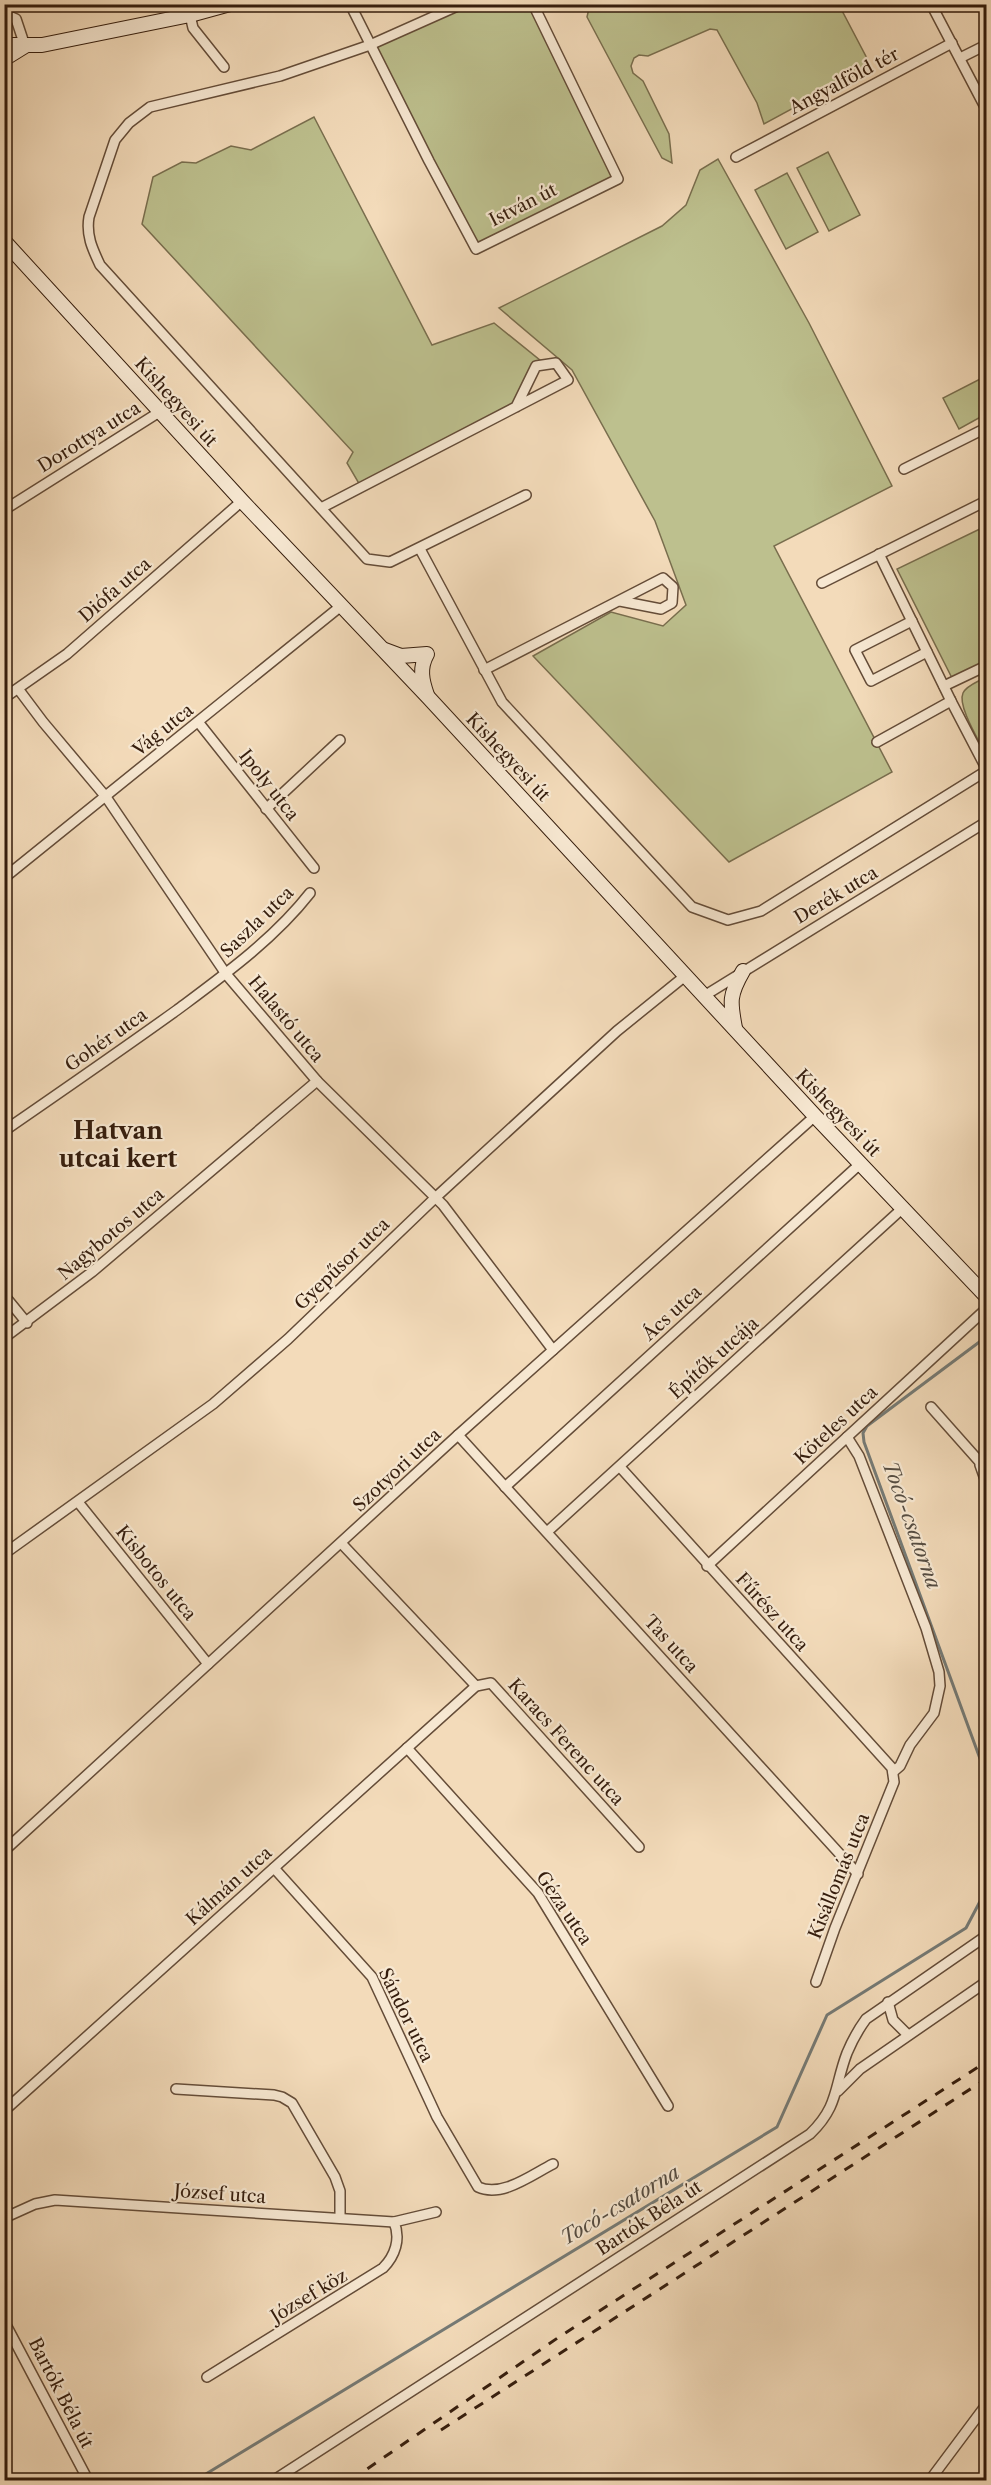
<svg xmlns="http://www.w3.org/2000/svg" width="991" height="2485" font-family="'Libre Caslon Text',serif">
  <style>
    .green { fill: #bdc08e; stroke: #796e4e; stroke-width: 1.5 }
    .lines { fill: none; stroke-linecap: round; stroke-linejoin: round }
    .stream { stroke: #757a75; stroke-width: 3 }
    .street-casing { stroke: #644c38; stroke-width: 12 }
    .secondary-casing { stroke: #351d0d; stroke-width: 16 }
    .street { stroke: #f7e8d2; stroke-width: 9 }
    .secondary { stroke: #f7e8d2; stroke-width: 14 }
    .rail { stroke: #351d0d; stroke-width: 3; stroke-dasharray: 10 10; stroke-linecap: butt }
    .labels { text-anchor: middle; stroke-width: 4.5; stroke-linejoin: round; paint-order: stroke }
    .street-label { font-size: 18px; fill: #351d0d; stroke: #f7e8d2 }
    .water-label { font-size: 20px; font-style: italic; fill: #554c41; stroke: #f7e8d2 }
    .district-label { font-size: 24px; font-weight: bold; fill: #351d0d; stroke: #f7e8d2 }
  </style>
  <rect width="100%" height="100%" fill="#f3dbba"/>
  <filter id="stains"><feTurbulence type="fractalNoise" baseFrequency=".00333" numOctaves="4"/><feColorMatrix values="0 0 0 0 .2 0 0 0 0 .09 0 0 0 0 .02 0 0 0 .5 -.17"/></filter>
  <radialGradient id="worn" r=".72"><stop offset=".6" stop-color="#630" stop-opacity="0"/><stop offset="1" stop-color="#630" stop-opacity=".3"/></radialGradient>
  <g class="green">
    <polygon points="590,4 839,5 871,66 764,124 757,103 717,30 710,29 648,56 639,55 634,58 631,66 633,73 643,81 669,134 672,163 662,158 587,17"/>
    <polygon points="462,5 533,5 618,179 476,249 370,45"/>
    <polygon points="314,117 432,345 494,323 546,365 536,366 516,407 361,487 347,463 353,452 142,224 153,177 182,162 196,163 231,146 251,150"/>
    <polygon points="828,152 860,215 829,231 797,168"/>
    <polygon points="718,159 809,323 892,486 774,546 892,772 729,862 533,656 611,612 663,626 686,605 655,521 572,370 499,308 662,226 686,205 700,170"/>
    <polygon points="787,173 818,232 786,249 755,190"/>
    <polygon points="986,376 986,414 959,429 943,398"/>
    <polygon points="986,526 986,661 952,678 897,569"/>
    <path d="M986 677V755C980 742 957 706 963 693 967 685 978 682 986 677Z"/>
  </g>
  <g class="lines">
    <g class="stream">
      <polyline points="986,1337 867,1426 863,1433 864,1442 986,1775"/>
      <polyline points="196,2480 777,2127 827,2015 966,1928 986,1890"/>
    </g>
    <g class="street-casing">
      <g id="street">
        <polyline points="350,4 429,161 476,249 618,179 533,4"/>
        <path d="M462 4 370 45 280 76 150 107 129 123 115 140 89 217C86 235 92 248 100 265L367 559 390 562 526 495"/>
        <polyline points="931,4 986,109"/>
        <polyline points="4,14 16,19 25,46"/>
        <polyline points="190,15 193,28 224,67"/>
        <polyline points="960,58 984,46 986,51"/>
        <polyline points="736,157 952,43"/>
        <polyline points="904,469 986,428"/>
        <path d="M321 508C403 465 486 423 568 380L556 363 536 366 516 407"/>
        <polyline points="4,510 161,411"/>
        <polyline points="420,549 502,702 692,907 728,920 761,911 986,771"/>
        <polyline points="879,554 951,701 986,768"/>
        <polyline points="822,583 986,501"/>
        <polyline points="912,621 855,650 871,681 927,652"/>
        <polyline points="484,670 663,578 673,587 672,603 661,609 620,601"/>
        <polyline points="944,686 986,666"/>
        <polyline points="19,690 43,722 106,797 226,974 317,1081 443,1205 553,1350"/>
        <polyline points="4,698 67,654 242,501"/>
        <polyline points="199,723 314,868"/>
        <polyline points="877,742 951,701"/>
        <polyline points="266,809 340,740"/>
        <polyline points="4,878 341,606"/>
        <polyline points="704,996 986,822"/>
        <path d="M4 1131C62 1091 120 1051 177 1010 224 975 274 939 310 893"/>
        <polyline points="4,1295 27,1323"/>
        <polyline points="4,1338 92,1272 317,1081"/>
        <polyline points="931,1407 986,1469"/>
        <polyline points="458,1435 858,1874"/>
        <polyline points="847,1437 859,1456 926,1628 939,1672 940,1686 934,1713 910,1745 900,1766 893,1772"/>
        <polyline points="980,1465 986,1482"/>
        <polyline points="620,1467 892,1768 894,1782 835,1928 816,1982"/>
        <polyline points="505,1487 861,1163"/>
        <polyline points="78,1502 208,1664"/>
        <polyline points="547,1532 904,1207"/>
        <polyline points="341,1543 476,1686"/>
        <polyline points="4,1554 213,1404 288,1339 435,1198 617,1031 685,976"/>
        <polyline points="707,1566 986,1309"/>
        <polyline points="407,1748 538,1893 668,2106"/>
        <polyline points="4,1851 458,1435 815,1116"/>
        <path d="M274 1868 372 1977 437 2117 478 2187C502 2198 531 2175 553 2164"/>
        <polyline points="888,2002 893,2020 908,2035"/>
        <polyline points="176,2089 274,2095 282,2097 292,2103 335,2177 340,2191 340,2218"/>
        <polyline points="838,2091 860,2069 986,1982"/>
        <polyline points="4,2111 476,1686 491,1683 639,1847"/>
        <polyline points="4,2218 35,2204 55,2200 394,2222 436,2212"/>
        <polyline points="4,2321 88,2480"/>
        <path d="M207 2377 383 2268C395 2256 401 2239 394 2222"/>
        <path d="M274 2480 810 2134C839 2106 834 2087 847 2053 852 2041 858 2030 866 2019L986 1936"/>
        <polyline points="930,2480 986,2405"/>
      </g>
    </g>
    <g class="secondary-casing">
      <g id="secondary">
        <polyline points="4,45 42,45 190,15 230,4"/>
        <polyline points="4,59 25,46"/>
        <polyline points="4,241 242,501 428,697 815,1116 986,1296"/>
        <path d="M385 650 401 656 427 654C419 668 422 681 427 695"/>
        <path d="M735 1028C730 1002 729 995 743 971"/>
      </g>
    </g>
    <use href="#street" class="street"/>
    <use href="#secondary" class="secondary"/>
    <g class="rail">
      <polyline points="441,2430 986,2079"/>
      <polyline points="351,2480 559,2337 986,2062"/>
    </g>
  </g>
  <g class="labels">
    <g class="street-label">
      <text transform="translate(844 81) rotate(-28)" y="6">Angyalföld tér</text>
      <text transform="translate(523 205) rotate(-27)" y="6">István út</text>
      <text transform="translate(176 402) rotate(48)" y="6">Kishegyesi út</text>
      <text transform="translate(89 437) rotate(-32)" y="6">Dorottya utca</text>
      <text transform="translate(115 590) rotate(-41)" y="6">Diófa utca</text>
      <text transform="translate(163 730) rotate(-39)" y="6">Vág utca</text>
      <text transform="translate(508 757) rotate(47)" y="6">Kishegyesi út</text>
      <text transform="translate(269 785) rotate(52)" y="6">Ipoly utca</text>
      <text transform="translate(836 895) rotate(-31)" y="6">Derék utca</text>
      <text transform="translate(257 922) rotate(-44)" y="6">Saszla utca</text>
      <text transform="translate(286 1019) rotate(50)" y="6">Halastó utca</text>
      <text transform="translate(106 1040) rotate(-35)" y="6">Gohér utca</text>
      <text transform="translate(838 1113) rotate(46)" y="6">Kishegyesi út</text>
      <text transform="translate(111 1234) rotate(-40)" y="6">Nagybotos utca</text>
      <text transform="translate(342 1264) rotate(-44)" y="6">Gyepűsor utca</text>
      <text transform="translate(672 1313) rotate(-42)" y="6">Ács utca</text>
      <text transform="translate(714 1358) rotate(-42)" y="6">Építők utcája</text>
      <text transform="translate(836 1425) rotate(-43)" y="6">Köteles utca</text>
      <text transform="translate(397 1470) rotate(-43)" y="6">Szotyori utca</text>
      <text transform="translate(156 1573) rotate(51)" y="6">Kisbotos utca</text>
      <text transform="translate(772 1612) rotate(48)" y="6">Fűrész utca</text>
      <text transform="translate(671 1644) rotate(48)" y="6">Tas utca</text>
      <text transform="translate(566 1742) rotate(48)" y="6">Karacs Ferenc utca</text>
      <text transform="translate(839 1876) rotate(-68)" y="6">Kisállomás utca</text>
      <text transform="translate(229 1886) rotate(-42)" y="6">Kálmán utca</text>
      <text transform="translate(564 1908) rotate(56)" y="6">Géza utca</text>
      <text transform="translate(406 2015) rotate(64)" y="6">Sándor utca</text>
      <text transform="translate(220 2194) rotate(4)" y="6">József utca</text>
      <text transform="translate(649 2218) rotate(-33)" y="6">Bartók Béla út</text>
      <text transform="translate(309 2296) rotate(-31)" y="6">József köz</text>
      <text transform="translate(61 2393) rotate(63)" y="6">Bartók Béla út</text>
    </g>
    <g class="water-label">
      <text transform="translate(912 1525) rotate(70)" y="7">Tocó-csatorna</text>
      <text transform="translate(620 2205) rotate(-31)" y="7">Tocó-csatorna</text>
    </g>
    <g class="district-label">
      <text x="118" y="1139">Hatvan<tspan x="118" dy="28">utcai kert</tspan></text>
    </g>
  </g>
  <rect width="991" height="2485" fill="none" stroke="#f3dbba" stroke-width="24"/>
  <rect x="6" y="6" width="979" height="2473" fill="none" stroke="#351d0d" stroke-width="3"/>
  <rect x="12" y="12" width="967" height="2461" fill="none" stroke="#351d0d" stroke-width="1.5"/>
  <rect width="100%" height="100%" filter="url(#stains)"/>
  <rect width="100%" height="100%" fill="url(#worn)"/>
</svg>
